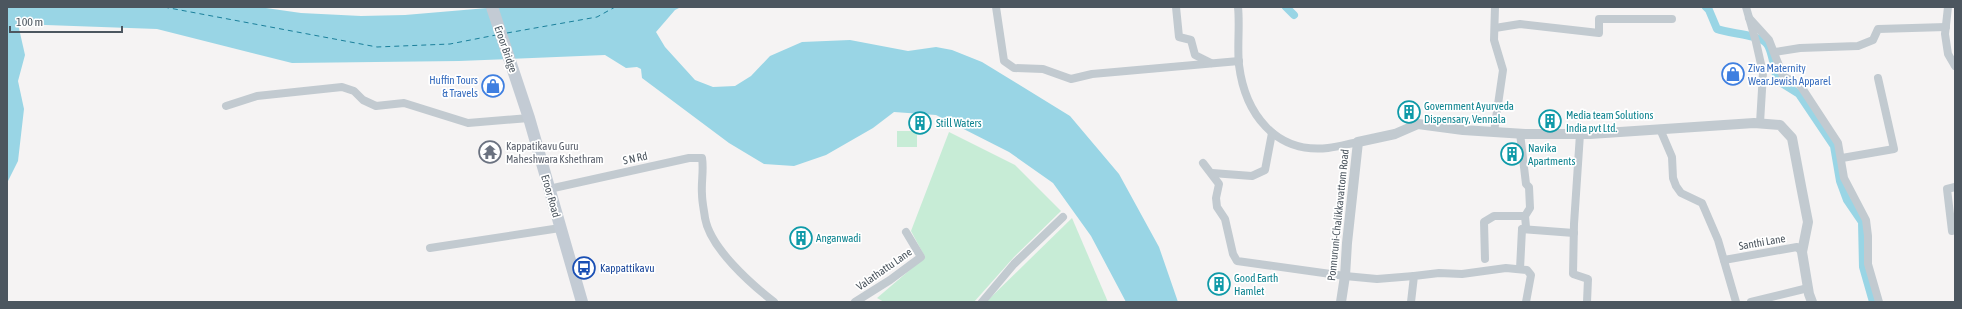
<svg xmlns="http://www.w3.org/2000/svg" width="1962" height="309" font-family="'Asap Condensed',sans-serif">
  <style>
    .green { fill: #c7ecd6 }
    .water { fill: #99d5e5 }
    .lines { fill: none; stroke-linecap: round; stroke-linejoin: round }
    .canal { stroke: #99d5e5; stroke-width: 8 }
    .ferry { stroke: #1b809b; stroke-width: 1; stroke-dasharray: 5 4; stroke-linecap: butt }
    .minor { stroke: #c2cad0; stroke-width: 8 }
    .tertiary { stroke: #c2cad0; stroke-width: 10 }
    .secondary { stroke: #c3cbd4; stroke-width: 12 }
    .labels { text-anchor: middle; stroke-width: 3.5; stroke-linejoin: round; paint-order: stroke }
    .street-label { font-size: 11px; fill: #4c565f; stroke: #fff }
    .shop-label { font-size: 11px; fill: #366cbe; stroke: #fff; text-anchor: start }
    .culture-label { font-size: 11px; fill: #0d838f; stroke: #fff; text-anchor: start }
    .worship-label { font-size: 11px; fill: #5b616d; stroke: #fff; text-anchor: start }
    .transit-label { font-size: 11px; fill: #164399; stroke: #fff; text-anchor: start }
  </style>
  <rect width="100%" height="100%" fill="#f5f3f3"/>
  <g class="green">
    <rect x="897" y="131" width="20" height="16"/>
    <polygon points="949,132 1015,165 1061,211 1014,257 974,302 884,302 877,298 925,257 911,231"/>
    <polygon points="1072,218 1108,302 986,302"/>
  </g>
  <polygon class="water" points="7,7 259,7 301,13 361,16 405,15 499,7 681,7 675,10 656,32 665,47 695,80 713,87 735,86 751,76 770,56 802,42 850,40 908,51 936,47 952,50 982,62 1070,116 1119,174 1159,247 1178,302 1126,302 1091,236 1053,183 1009,152 936,115 894,112 873,128 826,155 794,166 764,164 729,143 642,78 641,69 637,67 626,68 605,55 459,61 292,63 157,29 18,24 25,55 18,81 24,109 18,161 7,183"/>
  <g class="lines">
    <g class="canal">
      <polyline points="1286,7 1294,15"/>
      <path d="M1706 7 1709 10 1717 29C1730 34 1759 34 1767 44 1772 50 1775 72 1777 80L1799 94 1834 146 1840 181 1847 200 1862 222 1863 267 1873 302"/>
    </g>
    <g class="ferry">
      <polyline points="164,7 377,47 450,44 496,35"/>
      <polyline points="507,33 597,17 615,7"/>
    </g>
    <g class="minor">
      <polyline points="996,7 1004,61 1014,68 1043,69 1071,79 1092,74 1239,61"/>
      <polyline points="1176,7 1179,37 1191,40 1195,55 1211,63"/>
      <path d="M1238 7C1240 26 1237 46 1239 65 1245 113 1275 154 1328 148 1338 147 1348 144 1358 142"/>
      <polyline points="1746,7 1756,42 1763,73 1760,123"/>
      <polyline points="1948,7 1945,34 1948,54 1955,66"/>
      <polyline points="1749,18 1769,40 1783,76 1800,85 1838,143 1844,178 1866,220 1868,236 1868,264 1879,302"/>
      <polyline points="1495,28 1520,24 1599,33 1599,19 1672,19"/>
      <polyline points="1775,52 1800,48 1858,46 1873,40 1878,29 1946,27"/>
      <polyline points="226,106 257,96 342,87 354,91 363,100 376,106 404,103 468,123 529,118"/>
      <polyline points="1660,129 1672,157 1673,178 1676,186 1681,193 1702,203 1718,240 1736,302"/>
      <polyline points="1494,132 1503,70 1494,40 1495,7"/>
      <polyline points="1520,133 1526,184 1529,187 1530,208 1525,216"/>
      <polyline points="1580,134 1574,224 1573,274 1588,279 1587,302"/>
      <polyline points="1842,158 1894,149 1878,78"/>
      <polyline points="1203,163 1219,184 1216,198 1217,207 1225,219 1233,254 1237,261 1345,276 1377,279 1414,276"/>
      <polyline points="1212,173 1252,176 1265,170 1272,133"/>
      <path d="M549 189 689 158H702C704 170 701 182 702 194 702 202 704 210 705 218 710 248 751 284 774 302"/>
      <polyline points="1522,229 1574,233"/>
      <polyline points="1952,231 1947,189 1955,187"/>
      <polyline points="430,248 560,228"/>
      <polyline points="1485,259 1484,222 1494,216 1525,216 1526,227 1522,229 1520,269"/>
      <polyline points="1724,260 1797,247 1802,252"/>
      <polyline points="855,302 890,280 921,257 906,232"/>
      <polyline points="982,302 1014,264 1063,217"/>
      <polyline points="1411,302 1414,276 1439,273 1462,274 1506,268 1527,270 1531,275 1526,302"/>
      <polyline points="1751,302 1808,288"/>
    </g>
    <polyline class="tertiary" points="1341,302 1345,276 1347,243 1358,142 1395,134 1418,124 1463,130 1525,134 1590,134 1754,123 1780,125 1792,138 1801,186 1808,222 1802,252 1809,294 1812,302"/>
    <polyline class="secondary" points="492,7 529,118 582,302"/>
  </g>
  <defs>
    <g id="shop-ring" transform="scale(1.15)"><circle r="9.5" fill="#fff" stroke="#3f7fe0" stroke-width="1.5"/><path d="M-5-2.5h2.3a2.7 3.5 0 0 1 5.4 0H5L5.5 6h-11ZM-1.5-2.5h3a1.5 2.3 0 0 0-3 0Z" fill="#3f7fe0"/></g>
    <g id="building-ring" transform="scale(1.15)"><circle r="9.5" fill="#fff" stroke="#0f9aa8" stroke-width="1.5"/><path d="M-4-6H4V6H1V3H-1V6H-4ZM-2.5-4.3h1.7v1.8h-1.7ZM.8-4.3h1.7v1.8H.8ZM-2.5-1h1.7V.8h-1.7ZM.8-1h1.7V.8H.8Z" fill="#0f9aa8"/></g>
    <g id="temple-ring" transform="scale(1.15)"><circle r="9.5" fill="#fff" stroke="#6b7280" stroke-width="1.5"/><path d="M0-6L5-2H3V0L6.5 2.5H4V6H1.5V3h-3V6H-4V2.5H-6.5L-3 0V-2H-5Z" fill="#6b7280"/></g>
    <g id="bus-ring" transform="scale(1.15)"><circle r="9.5" fill="#fff" stroke="#1a4fb4" stroke-width="1.5"/><path d="M-5-6H5V4H4V6H2V4H-2V6H-4V4H-5ZM-3.5-4V0h7V-4ZM-3.5 1.2v1.5H-2V1.2ZM2 1.2v1.5H3.5V1.2Z" fill="#1a4fb4"/></g>
  </defs>
  <g fill-rule="evenodd">
    <use href="#shop-ring" x="1733" y="74"/>
    <use href="#shop-ring" x="493" y="86"/>
    <use href="#building-ring" x="1409" y="112"/>
    <use href="#building-ring" x="1550" y="121"/>
    <use href="#building-ring" x="920" y="123"/>
    <use href="#temple-ring" x="490" y="152"/>
    <use href="#building-ring" x="1512" y="154"/>
    <use href="#building-ring" x="801" y="238"/>
    <use href="#bus-ring" x="584" y="268"/>
    <use href="#building-ring" x="1219" y="284"/>
  </g>
  <g class="labels">
    <g class="street-label">
      <text transform="translate(506 49) rotate(71)" y="4">Eroor Bridge</text>
      <text transform="translate(635 158) rotate(-12)" y="4">S N Rd</text>
      <text transform="translate(551 196) rotate(74)" y="4">Eroor Road</text>
      <text transform="translate(1338 215) rotate(-84)" y="4">Ponnuruni-Chalikkavattom Road</text>
      <text transform="translate(1762 242) rotate(-10)" y="4">Santhi Lane</text>
      <text transform="translate(884 269) rotate(-35)" y="4">Valathattu Lane</text>
    </g>
    <g class="shop-label">
      <text x="1748" y="72">Ziva Maternity<tspan x="1748" dy="13">Wear.Jewish Apparel</tspan></text>
      <text x="478" y="84" text-anchor="end">Huffin Tours<tspan x="478" dy="13">&amp; Travels</tspan></text>
    </g>
    <g class="culture-label">
      <text x="1424" y="110">Government Ayurveda<tspan x="1424" dy="13">Dispensary, Vennala</tspan></text>
      <text x="1566" y="119">Media team Solutions<tspan x="1566" dy="13">India pvt Ltd.</tspan></text>
      <text x="936" y="127">Still Waters</text>
      <text x="1528" y="152">Navika<tspan x="1528" dy="13">Apartments</tspan></text>
      <text x="816" y="242">Anganwadi</text>
      <text x="1234" y="282">Good Earth<tspan x="1234" dy="13">Hamlet</tspan></text>
    </g>
    <g class="worship-label">
      <text x="506" y="150">Kappatikavu Guru<tspan x="506" dy="13">Maheshwara Kshethram</tspan></text>
    </g>
    <g class="transit-label">
      <text x="600" y="272">Kappattikavu</text>
    </g>
  </g>
  <rect width="1962" height="309" fill="none" stroke="#4c565f" stroke-width="16"/>
  <path d="M10 26v6h112v-6" fill="none" stroke="#4c565f" stroke-width="2"/>
  <text x="16" y="26" font-size="12" fill="#4c565f" stroke="#ffffff" stroke-width="3" paint-order="stroke">100 m</text>
</svg>
